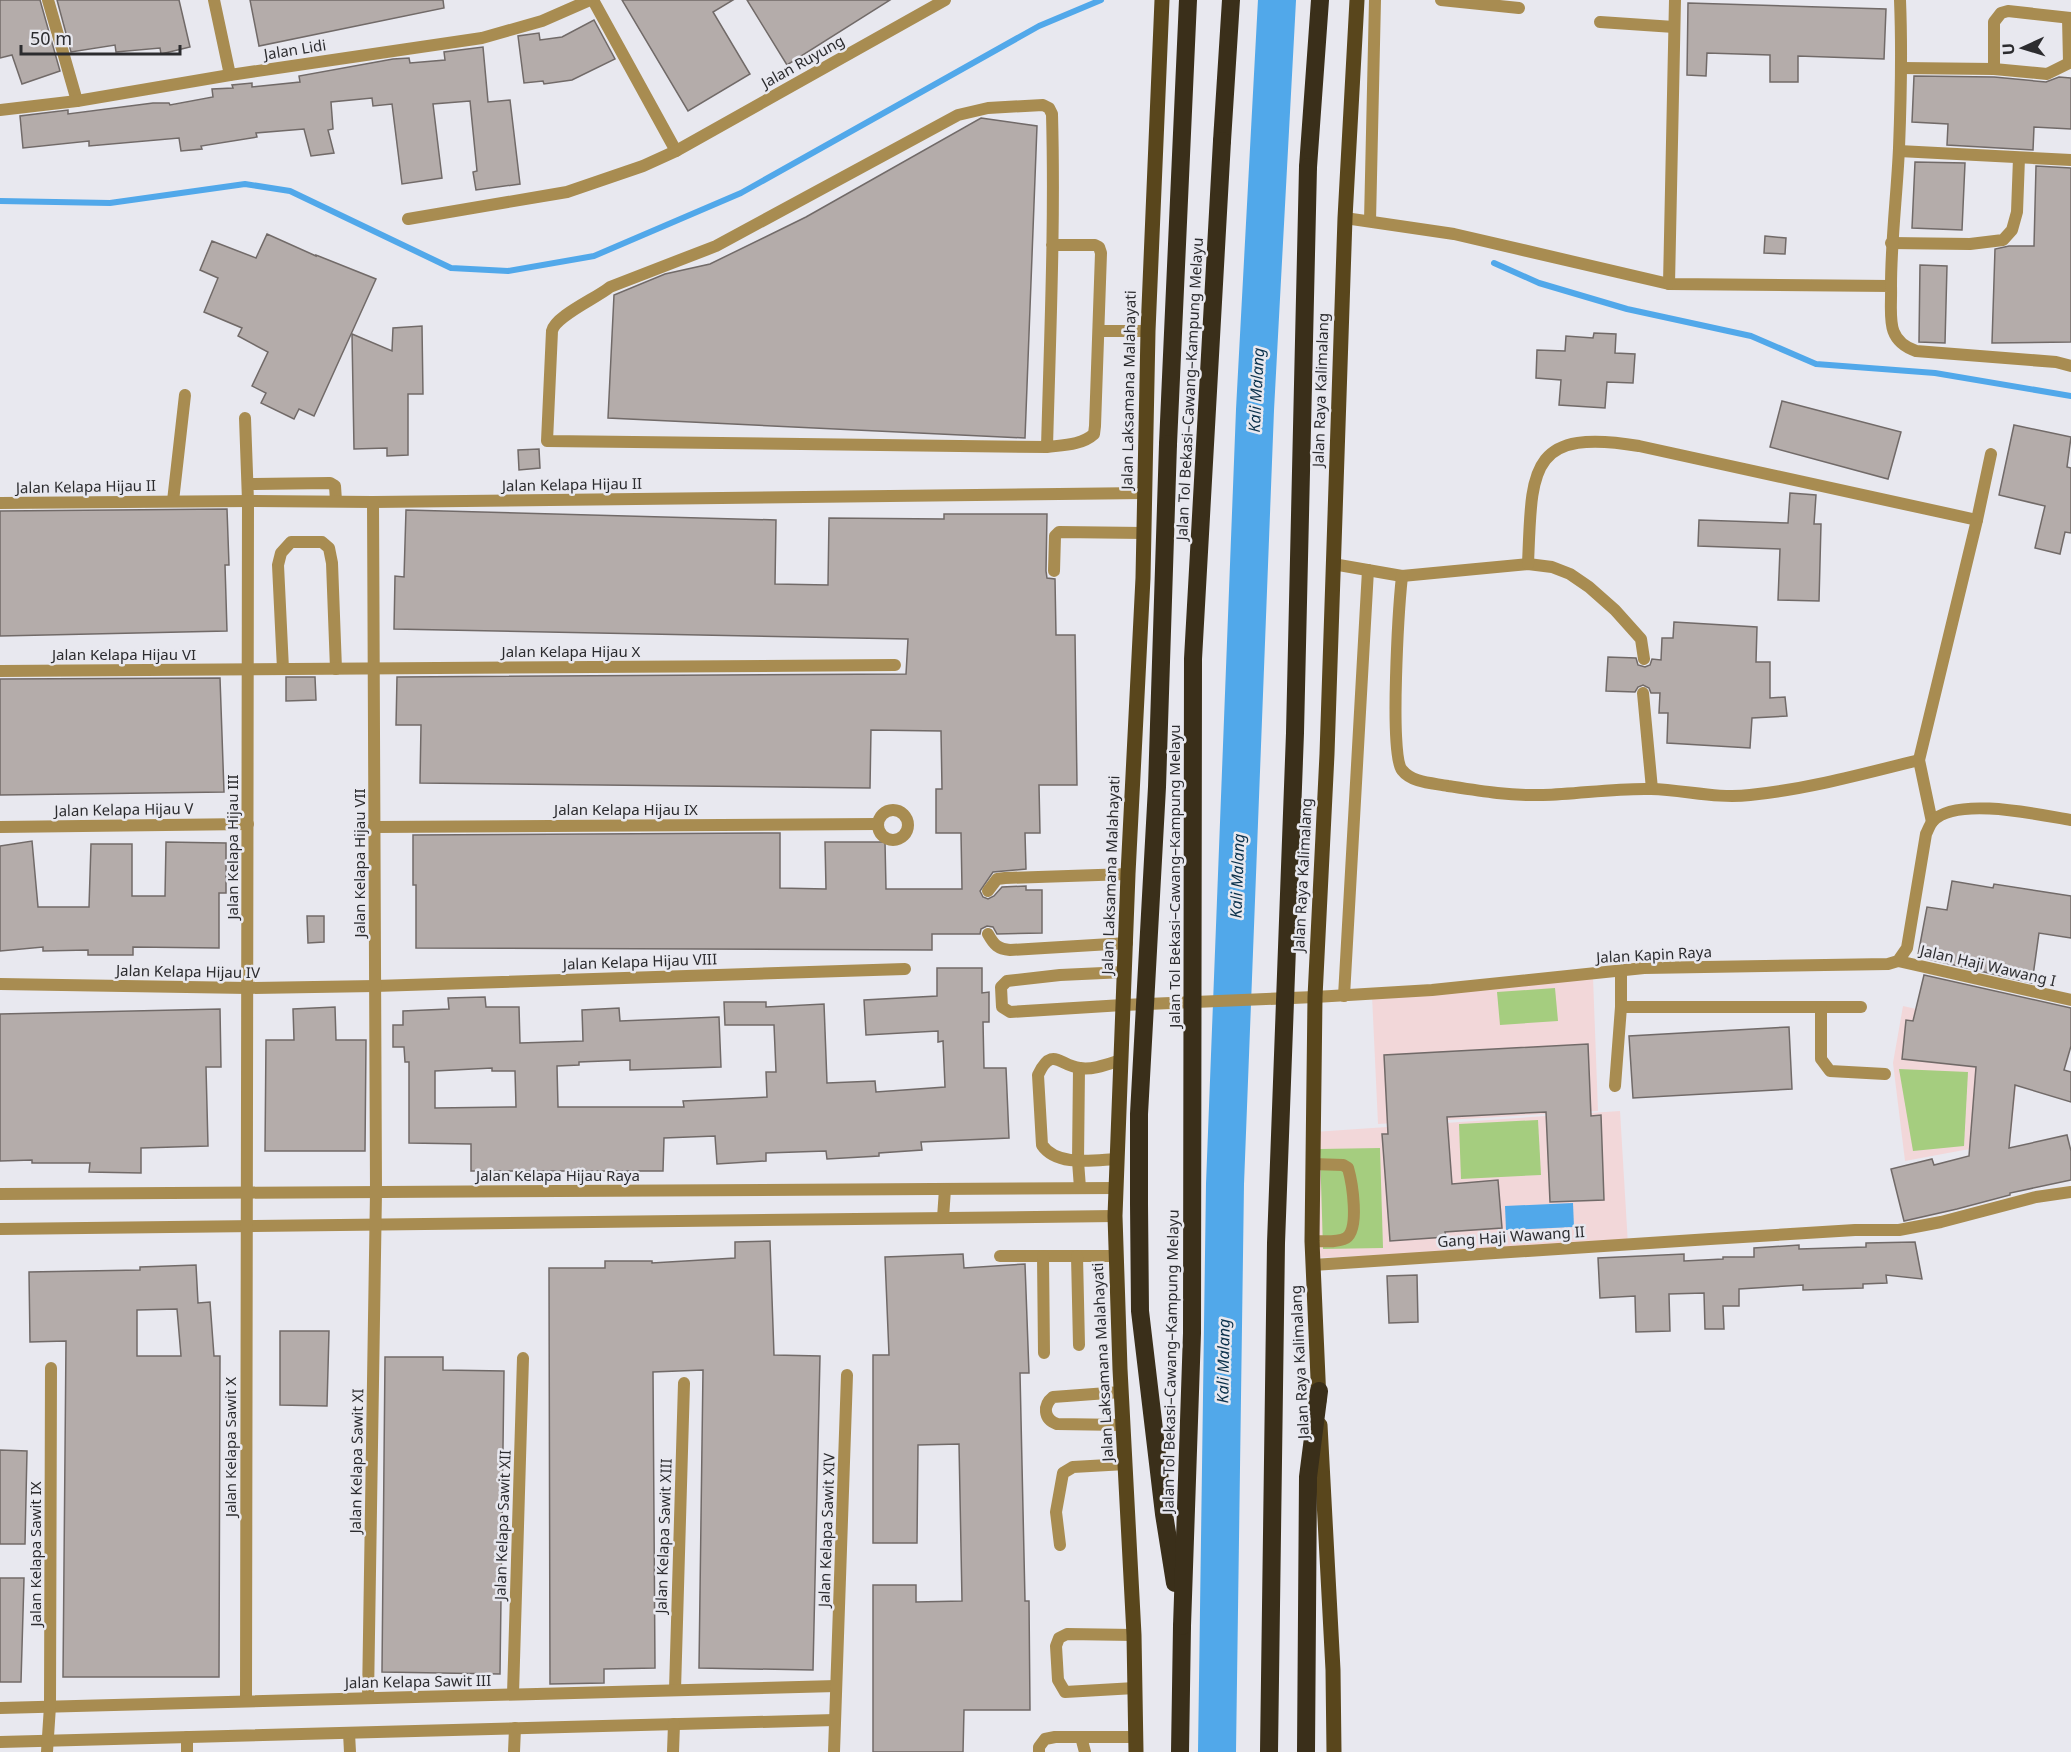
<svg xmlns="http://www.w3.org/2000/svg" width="2071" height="1752" font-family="'Noto Sans',sans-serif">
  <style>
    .education { fill: #f2d7d9 }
    .green { fill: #a5cd7f }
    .water { fill: #51a8ea }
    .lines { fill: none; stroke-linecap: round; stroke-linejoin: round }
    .stream { stroke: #51a8ea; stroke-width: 6 }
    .river { stroke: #51a8ea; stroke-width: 38 }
    .building { fill: #b4acaa; stroke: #716a68; stroke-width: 1.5; fill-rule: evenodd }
    .service { stroke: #a88c51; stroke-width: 12 }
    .minor { stroke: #a88c51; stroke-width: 12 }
    .tertiary { stroke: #a88c51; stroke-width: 12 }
    .primary { stroke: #59461c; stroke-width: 15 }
    .motorway { stroke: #3a2f1a; stroke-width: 18 }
    .motorway-bridge { stroke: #3a2f1a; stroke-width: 18 }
    .labels { text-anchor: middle; stroke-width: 5; stroke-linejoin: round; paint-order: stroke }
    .street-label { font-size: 15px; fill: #2c2c2f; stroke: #e8e8ef }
    .water-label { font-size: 16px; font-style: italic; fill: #0a304a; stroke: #e8e8ef }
  </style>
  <rect width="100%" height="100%" fill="#e8e8ef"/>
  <g class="education">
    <polygon points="1593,977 1598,1111 1378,1124 1372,996"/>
    <polygon points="1903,1006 2027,1034 2016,1087 2010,1144 1964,1150 1905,1161 1893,1063"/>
    <polygon points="1620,1111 1628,1245 1314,1258 1314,1132"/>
  </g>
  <g class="green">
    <polygon points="1555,988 1558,1021 1500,1025 1497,992"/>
    <polygon points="1899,1069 1968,1072 1964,1146 1913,1151"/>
    <polygon points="1538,1120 1541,1175 1461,1179 1459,1124"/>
    <polygon points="1380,1148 1383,1248 1323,1249 1320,1149"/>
  </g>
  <polygon class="water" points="1573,1203 1574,1227 1506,1230 1505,1206"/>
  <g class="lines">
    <g class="stream">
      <polyline points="0,201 110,203 245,184 290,191 451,268 508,271 594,256 741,193 1039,26 1101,0"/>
      <polyline points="1494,263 1539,283 1627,309 1751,336 1816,364 1935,373 2071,396"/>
    </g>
    <polyline class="river" points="1217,1752 1225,1184 1255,410 1277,0"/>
  </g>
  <g class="building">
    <polygon points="0,0 40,0 60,71 22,84 12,55 0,58"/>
    <polygon points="57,0 179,0 190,47 161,54 160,48 116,52 115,45 71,52"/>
    <polygon points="250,0 443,0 444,8 259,46"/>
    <polygon points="622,0 733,0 713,12 750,74 688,111"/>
    <polygon points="747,0 890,0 787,65"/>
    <polygon points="1688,3 1886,9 1884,59 1798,56 1798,82 1770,82 1770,55 1707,53 1706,76 1687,75"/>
    <polygon points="594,20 615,59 572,80 544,84 543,81 524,83 518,36 539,33 540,40 562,37"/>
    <polygon points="483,47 488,102 510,100 520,184 476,190 473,172 477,171 470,101 433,104 442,178 402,184 392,104 373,106 372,98 331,102 333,129 328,130 334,153 311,156 304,129 256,133 257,137 201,146 202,149 181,151 179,138 89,146 89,141 23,148 20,116 68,110 68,114 153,103 169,103 170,105 213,97 212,89 233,88 232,85 252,83 252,87 300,82 299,76 393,59 409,58 410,63 445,60 444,52"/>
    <polygon points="1914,76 1994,77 2046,82 2059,77 2071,78 2071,129 2034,127 2033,150 1947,145 1948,124 1912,122"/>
    <polygon points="981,118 1037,126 1025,438 608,418 614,295 665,274 710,264 806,217"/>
    <polygon points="1915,162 1965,163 1962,230 1912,228"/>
    <polygon points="2036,166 2071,168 2071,342 1992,343 1995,249 2009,246 2034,246"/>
    <polygon points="267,234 316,256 316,255 376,279 314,416 299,409 294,419 261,403 266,393 252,386 268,352 238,336 242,328 204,312 218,278 200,270 212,241 256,258"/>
    <polygon points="1765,236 1786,238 1785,254 1764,253"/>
    <polygon points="1920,265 1947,266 1945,343 1919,342"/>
    <polygon points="422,326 423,394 408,394 408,455 387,456 387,448 354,449 352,334 392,351 393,328"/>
    <polygon points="1594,333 1616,334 1615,353 1635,354 1633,383 1607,382 1605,408 1559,405 1561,380 1536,378 1537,350 1565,351 1566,336 1593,338"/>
    <polygon points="1782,401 1901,432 1888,479 1770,447"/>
    <polygon points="2014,425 2071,437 2067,467 2071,468 2071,533 2065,532 2060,554 2035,548 2045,506 1999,495"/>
    <polygon points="539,449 540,468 519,470 518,450"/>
    <polygon points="1790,493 1816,495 1814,524 1821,524 1819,601 1778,600 1780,549 1698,546 1699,520 1788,523"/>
    <polygon points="227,509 229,565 225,565 227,631 0,636 0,511"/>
    <polygon points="406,510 776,520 775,584 828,585 829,518 944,519 944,514 1047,514 1046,571 1047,578 1055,579 1056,635 1075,635 1077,785 1039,785 1040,833 1025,833 1026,869 993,872 980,891 983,897 988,899 994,896 1002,887 1026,886 1026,890 1042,890 1042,933 997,934 993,927 987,926 981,929 980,934 932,934 932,950 416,948 416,885 413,885 413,835 780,833 780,888 826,889 825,842 885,842 886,889 962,889 961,833 936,833 936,789 942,789 941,731 871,730 870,788 420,783 421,725 396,725 397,677 906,674 908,639 394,629 395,576 404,577"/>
    <polygon points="1674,622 1757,627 1756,662 1770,662 1770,698 1785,697 1787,716 1752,718 1750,748 1667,743 1668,713 1659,713 1660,693 1651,693 1649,688 1643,685 1638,687 1635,692 1606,691 1608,657 1636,658 1638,665 1645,667 1650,665 1652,659 1661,660 1662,638 1673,638"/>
    <polygon points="286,677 315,677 316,700 286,701"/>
    <polygon points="220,678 224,792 0,795 0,679"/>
    <polygon points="32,841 38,907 89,907 91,844 132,844 132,896 165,896 166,842 226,843 226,893 219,893 219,948 133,947 133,955 88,955 88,950 43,951 43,947 0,951 0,846"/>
    <polygon points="1952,881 1993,888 1994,884 2071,896 2071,938 2039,933 2032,983 1928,959 1929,957 1918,955 1927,907 1947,910"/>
    <polygon points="307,916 324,916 324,942 308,943"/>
    <path d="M937 968H982V993L989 992V1022H983L984 1068H1006L1009 1138 921 1142 922 1150 879 1153V1156L827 1159 826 1151 766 1153V1161L717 1164 715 1136 664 1138 663 1171H471V1144L409 1143V1062H405L404 1047H393V1025H403V1011L449 1009 448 998 485 997 486 1007H519L520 1043 583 1041 582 1010 619 1008 620 1021 719 1017 721 1067 630 1070V1060L579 1062V1065L557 1066 558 1107H684L683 1101 767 1097 766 1072H776L774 1025H725L724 1002H766V1007L824 1004 827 1083 875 1081 876 1092 945 1087 943 1041 938 1042V1031L866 1035 864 1000 937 996ZM492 1068V1071H515L516 1107 435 1108V1071Z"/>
    <polygon points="1924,975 2071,1008 2071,1046 2064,1070 2071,1072 2071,1102 2015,1085 2009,1148 2067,1135 2071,1151 2071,1180 2010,1193 2010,1195 1957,1209 1904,1221 1891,1169 1932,1159 1934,1165 1969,1156 1976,1067 1902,1059 1906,1020 1913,1021"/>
    <polygon points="335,1007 336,1040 366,1040 365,1151 265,1151 266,1040 294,1040 293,1009"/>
    <polygon points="220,1009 221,1067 206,1067 208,1146 141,1148 141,1173 89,1172 90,1163 32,1163 32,1160 0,1161 0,1014"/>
    <polygon points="1789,1027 1792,1089 1633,1098 1629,1036"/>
    <polygon points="1588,1044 1591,1116 1601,1115 1604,1200 1550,1202 1546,1112 1447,1117 1452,1184 1498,1180 1502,1228 1445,1232 1446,1237 1390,1241 1382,1134 1388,1134 1384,1055"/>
    <polygon points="770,1241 774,1355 820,1356 813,1670 699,1668 703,1370 653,1372 655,1668 604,1669 604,1683 550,1684 549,1268 605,1268 605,1261 652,1261 652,1263 735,1258 735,1242"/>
    <polygon points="1915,1242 1922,1279 1886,1275 1887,1283 1863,1284 1863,1288 1803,1290 1803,1285 1739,1289 1739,1306 1723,1306 1724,1329 1705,1329 1704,1293 1669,1294 1670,1331 1636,1332 1635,1296 1600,1298 1598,1258 1684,1254 1684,1261 1723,1259 1723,1257 1754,1257 1754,1248 1799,1245 1799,1249 1866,1247 1866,1243"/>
    <polygon points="963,1254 964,1268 1025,1264 1029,1373 1020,1373 1025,1601 1029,1601 1030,1710 964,1710 963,1752 873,1752 873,1585 916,1585 916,1602 962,1601 959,1444 918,1445 917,1543 873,1543 873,1355 889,1355 885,1257"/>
    <path d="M196 1265 198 1303 210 1302 214 1356H220L219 1677H63L66 1341 30 1342 29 1272 140 1270V1267ZM177 1309 181 1356H137V1310Z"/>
    <polygon points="1417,1275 1418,1322 1389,1323 1387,1276"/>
    <polygon points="280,1331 329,1331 327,1406 280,1405"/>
    <polygon points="385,1357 443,1357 443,1370 504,1371 500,1674 382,1672"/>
    <polygon points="0,1450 27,1451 25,1544 0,1544"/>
    <polygon points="0,1578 24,1578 21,1682 0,1682"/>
  </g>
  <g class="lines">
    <g class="service">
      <polyline points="1441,0 1519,8"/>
      <polyline points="2068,18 2069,62"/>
      <polyline points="1600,22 1674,27"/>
      <polyline points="1902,68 1994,69 2047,74 2071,62"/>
      <polyline points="1994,69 1994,22 2001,13 2008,11 2071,18"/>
      <polyline points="1899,151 2071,160"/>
      <path d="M1345 218 1454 234 1669 284 1891 286C1892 315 1884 340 1916 351L2056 362 2071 366"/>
      <polyline points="1370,221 1375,0"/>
      <polyline points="1891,243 1970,244 2003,240 2012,230 2017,212 2019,158"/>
      <polyline points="1669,284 1675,0"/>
      <path d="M1891 286C1891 240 1897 194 1899 148 1901 98 1902 49 1900 0"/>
      <polyline points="1099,331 1148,331"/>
      <polyline points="245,418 248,501"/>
      <path d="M1047 447C1050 336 1055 225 1052 114L1049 108 1043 105 988 108 958 115 716 246 610 287C597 298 555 316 552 331L547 441 1047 447C1063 445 1082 445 1094 434L1095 426 1101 253 1099 247 1095 245H1052"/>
      <polyline points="248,484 330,483 335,486 336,501"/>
      <polyline points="173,501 185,395"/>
      <polyline points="1333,564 1402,576 1528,564 1552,567 1570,574 1589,587 1615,610 1641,639 1644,659"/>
      <path d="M1528 564C1532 471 1527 427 1639 446L1977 520"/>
      <polyline points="1054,571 1055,536 1059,532 1144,533"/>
      <path d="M1402 576C1399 604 1389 755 1402 770 1412 783 1433 783 1448 786 1480 791 1510 796 1543 795 1579 794 1615 788 1651 789 1685 790 1717 799 1750 795 1808 789 1863 774 1919 760"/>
      <polyline points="283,669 278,565 281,553 291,542 322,542 329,548 332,563 336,669"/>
      <polyline points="1643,693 1652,789"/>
      <polyline points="1932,822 1919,760 1977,520 1991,454"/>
      <polyline points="988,891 997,879 1005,878 1128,874"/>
      <path d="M988 934C994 945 998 949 1010 950L1127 943"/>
      <polyline points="1344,996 1368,570"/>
      <polyline points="1123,1005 1010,1012 1002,1007 1001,987 1007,981 1060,975 1125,972"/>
      <polyline points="1621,1007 1861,1007"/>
      <polyline points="1821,1007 1821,1059 1830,1071 1885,1074"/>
      <polyline points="1079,1068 1078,1161 1080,1188"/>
      <polyline points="1615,1086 1621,1007 1621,971"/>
      <path d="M1117 1159C1094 1160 1057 1167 1042 1145L1038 1075C1052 1045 1060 1066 1080 1068 1093 1070 1108 1064 1121 1060"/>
      <path d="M1312 1241C1322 1241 1336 1243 1346 1238 1360 1229 1352 1182 1348 1168L1343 1165 1312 1164"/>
      <polyline points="1000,1256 1116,1256"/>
      <polyline points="1043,1256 1044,1353"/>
      <polyline points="1077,1256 1079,1345"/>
      <path d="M1121 1392 1053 1397C1043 1405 1043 1419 1057 1424L1123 1425"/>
      <polyline points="1060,1545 1056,1512 1063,1473 1073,1467 1126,1464"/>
      <polyline points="1134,1635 1067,1634 1059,1638 1056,1646 1058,1680 1065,1692 1135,1688"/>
      <polyline points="1081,1737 1085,1752"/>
      <polyline points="1039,1752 1039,1747 1045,1739 1055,1737 1136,1737"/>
    </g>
    <g class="minor">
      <polyline points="48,0 77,101"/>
      <polyline points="214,0 230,75"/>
      <polyline points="593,0 676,151"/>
      <polyline points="0,110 77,101 230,75 482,38 542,21 590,0"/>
      <polyline points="408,219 567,192 643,166 676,151 945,0"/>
      <polyline points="0,503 248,501 373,502 1145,493"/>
      <polyline points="0,671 895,665"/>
      <circle cx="893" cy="825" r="15"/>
      <polyline points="0,827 248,824"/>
      <polyline points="374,827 877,824"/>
      <polyline points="1898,961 2071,1000"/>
      <polyline points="0,984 248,988 375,986 905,969"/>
      <polyline points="0,1194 1116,1188"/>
      <polyline points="943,1218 945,1189"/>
      <polyline points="0,1229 1115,1216"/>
      <polyline points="1313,1265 1710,1239 1855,1230 1899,1230 1941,1222 2036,1197 2071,1192"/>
      <polyline points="675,1690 684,1383"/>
      <polyline points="513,1694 523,1358"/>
      <polyline points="368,1698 376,1192 373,502"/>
      <polyline points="246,1701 248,501"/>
      <polyline points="0,1708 836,1686"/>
      <polyline points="349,1733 350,1752"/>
      <polyline points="187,1737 187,1752"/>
      <polyline points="0,1742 835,1720"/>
      <polyline points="47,1752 50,1706 51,1368"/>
      <polyline points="514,1752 515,1728"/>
      <polyline points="673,1752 674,1724"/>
      <polyline points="834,1752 847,1375"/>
    </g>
    <path class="tertiary" d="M1123 1005 1315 997 1432 990 1644 968 1888 964 1898 961 1907 948 1926 834C1928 830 1930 824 1933 821 1957 796 2040 815 2071 820"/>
    <g class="primary">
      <polyline points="1319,1401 1312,1241 1315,997 1327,754 1345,218 1357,0"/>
      <polyline points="1320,1425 1333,1670 1334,1752"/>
      <polyline points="1136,1752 1134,1635 1120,1369 1115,1216 1128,874 1143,578 1148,331 1162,0"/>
    </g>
    <g class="motorway">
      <polyline points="1222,141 1231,0"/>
      <polyline points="1308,167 1320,0"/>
      <polyline points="1168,444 1188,0"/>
      <polyline points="1180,1752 1182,1626"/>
      <polyline points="1306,1752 1308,1477 1319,1391"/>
    </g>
    <g class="motorway-bridge">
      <polyline points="1168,444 1157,787 1139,1114 1139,1204 1140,1311 1164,1514 1175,1583"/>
      <polyline points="1182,1626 1192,1333 1193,659 1222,141"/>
      <polyline points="1269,1752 1276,1243 1295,733 1308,167"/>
    </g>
  </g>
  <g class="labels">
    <g class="street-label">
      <text transform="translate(295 50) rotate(-9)" y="5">Jalan Lidi</text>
      <text transform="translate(803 62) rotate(-29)" y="5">Jalan Ruyung</text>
      <text transform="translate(1190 389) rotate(-87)" y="5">Jalan Tol Bekasi–Cawang–Kampung Melayu</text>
      <text transform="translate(1129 390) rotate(-89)" y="5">Jalan Laksamana Malahayati</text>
      <text transform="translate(1321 390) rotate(-88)" y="5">Jalan Raya Kalimalang</text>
      <text transform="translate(572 485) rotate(-1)" y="5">Jalan Kelapa Hijau II</text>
      <text transform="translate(86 487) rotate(-1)" y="5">Jalan Kelapa Hijau II</text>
      <text x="571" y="657">Jalan Kelapa Hijau X</text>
      <text x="124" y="660">Jalan Kelapa Hijau VI</text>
      <text transform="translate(124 810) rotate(-1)" y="5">Jalan Kelapa Hijau V</text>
      <text x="626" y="815">Jalan Kelapa Hijau IX</text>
      <text transform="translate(233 847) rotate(-90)" y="5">Jalan Kelapa Hijau III</text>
      <text transform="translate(360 863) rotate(-90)" y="5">Jalan Kelapa Hijau VII</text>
      <text transform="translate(1111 875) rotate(-88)" y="5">Jalan Laksamana Malahayati</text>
      <text transform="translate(1303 875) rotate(-87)" y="5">Jalan Raya Kalimalang</text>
      <text transform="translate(1175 876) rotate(-90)" y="5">Jalan Tol Bekasi–Cawang–Kampung Melayu</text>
      <text transform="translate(1654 955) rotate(-3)" y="5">Jalan Kapin Raya</text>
      <text transform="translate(640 962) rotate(-2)" y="5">Jalan Kelapa Hijau VIII</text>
      <text transform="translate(1988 966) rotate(13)" y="5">Jalan Haji Wawang I</text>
      <text transform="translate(188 972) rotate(1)" y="5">Jalan Kelapa Hijau IV</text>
      <text x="558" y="1181">Jalan Kelapa Hijau Raya</text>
      <text transform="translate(1511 1237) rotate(-4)" y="5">Gang Haji Wawang II</text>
      <text transform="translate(1171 1361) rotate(-89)" y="5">Jalan Tol Bekasi–Cawang–Kampung Melayu</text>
      <text transform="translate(1103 1362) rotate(-93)" y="5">Jalan Laksamana Malahayati</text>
      <text transform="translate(1300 1362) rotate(-93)" y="5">Jalan Raya Kalimalang</text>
      <text transform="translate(231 1447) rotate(-90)" y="5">Jalan Kelapa Sawit X</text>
      <text transform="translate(357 1461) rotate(-89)" y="5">Jalan Kelapa Sawit XI</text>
      <text transform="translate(503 1525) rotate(-88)" y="5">Jalan Kelapa Sawit XII</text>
      <text transform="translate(827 1530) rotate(-88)" y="5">Jalan Kelapa Sawit XIV</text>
      <text transform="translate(664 1536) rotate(-88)" y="5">Jalan Kelapa Sawit XIII</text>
      <text transform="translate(36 1554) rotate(-90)" y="5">Jalan Kelapa Sawit IX</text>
      <text transform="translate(418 1682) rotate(-1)" y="5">Jalan Kelapa Sawit III</text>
    </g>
    <g class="water-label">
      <text transform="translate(1256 390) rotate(-87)" y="6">Kali Malang</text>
      <text transform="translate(1237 876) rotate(-88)" y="6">Kali Malang</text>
      <text transform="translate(1223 1361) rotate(-89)" y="6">Kali Malang</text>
    </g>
  </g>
  <g transform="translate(2023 48) rotate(266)" stroke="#e8e8ef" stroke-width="4.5" paint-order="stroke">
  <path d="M0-4.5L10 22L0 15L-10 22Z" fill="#2c2c2f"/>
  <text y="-9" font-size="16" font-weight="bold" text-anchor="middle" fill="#2c2c2f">U</text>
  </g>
  <path d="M21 45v9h159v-9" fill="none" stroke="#2c2c2f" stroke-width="3"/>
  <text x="30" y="45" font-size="18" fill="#2c2c2f" stroke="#e8e8ef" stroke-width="4.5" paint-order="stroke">50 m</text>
</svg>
